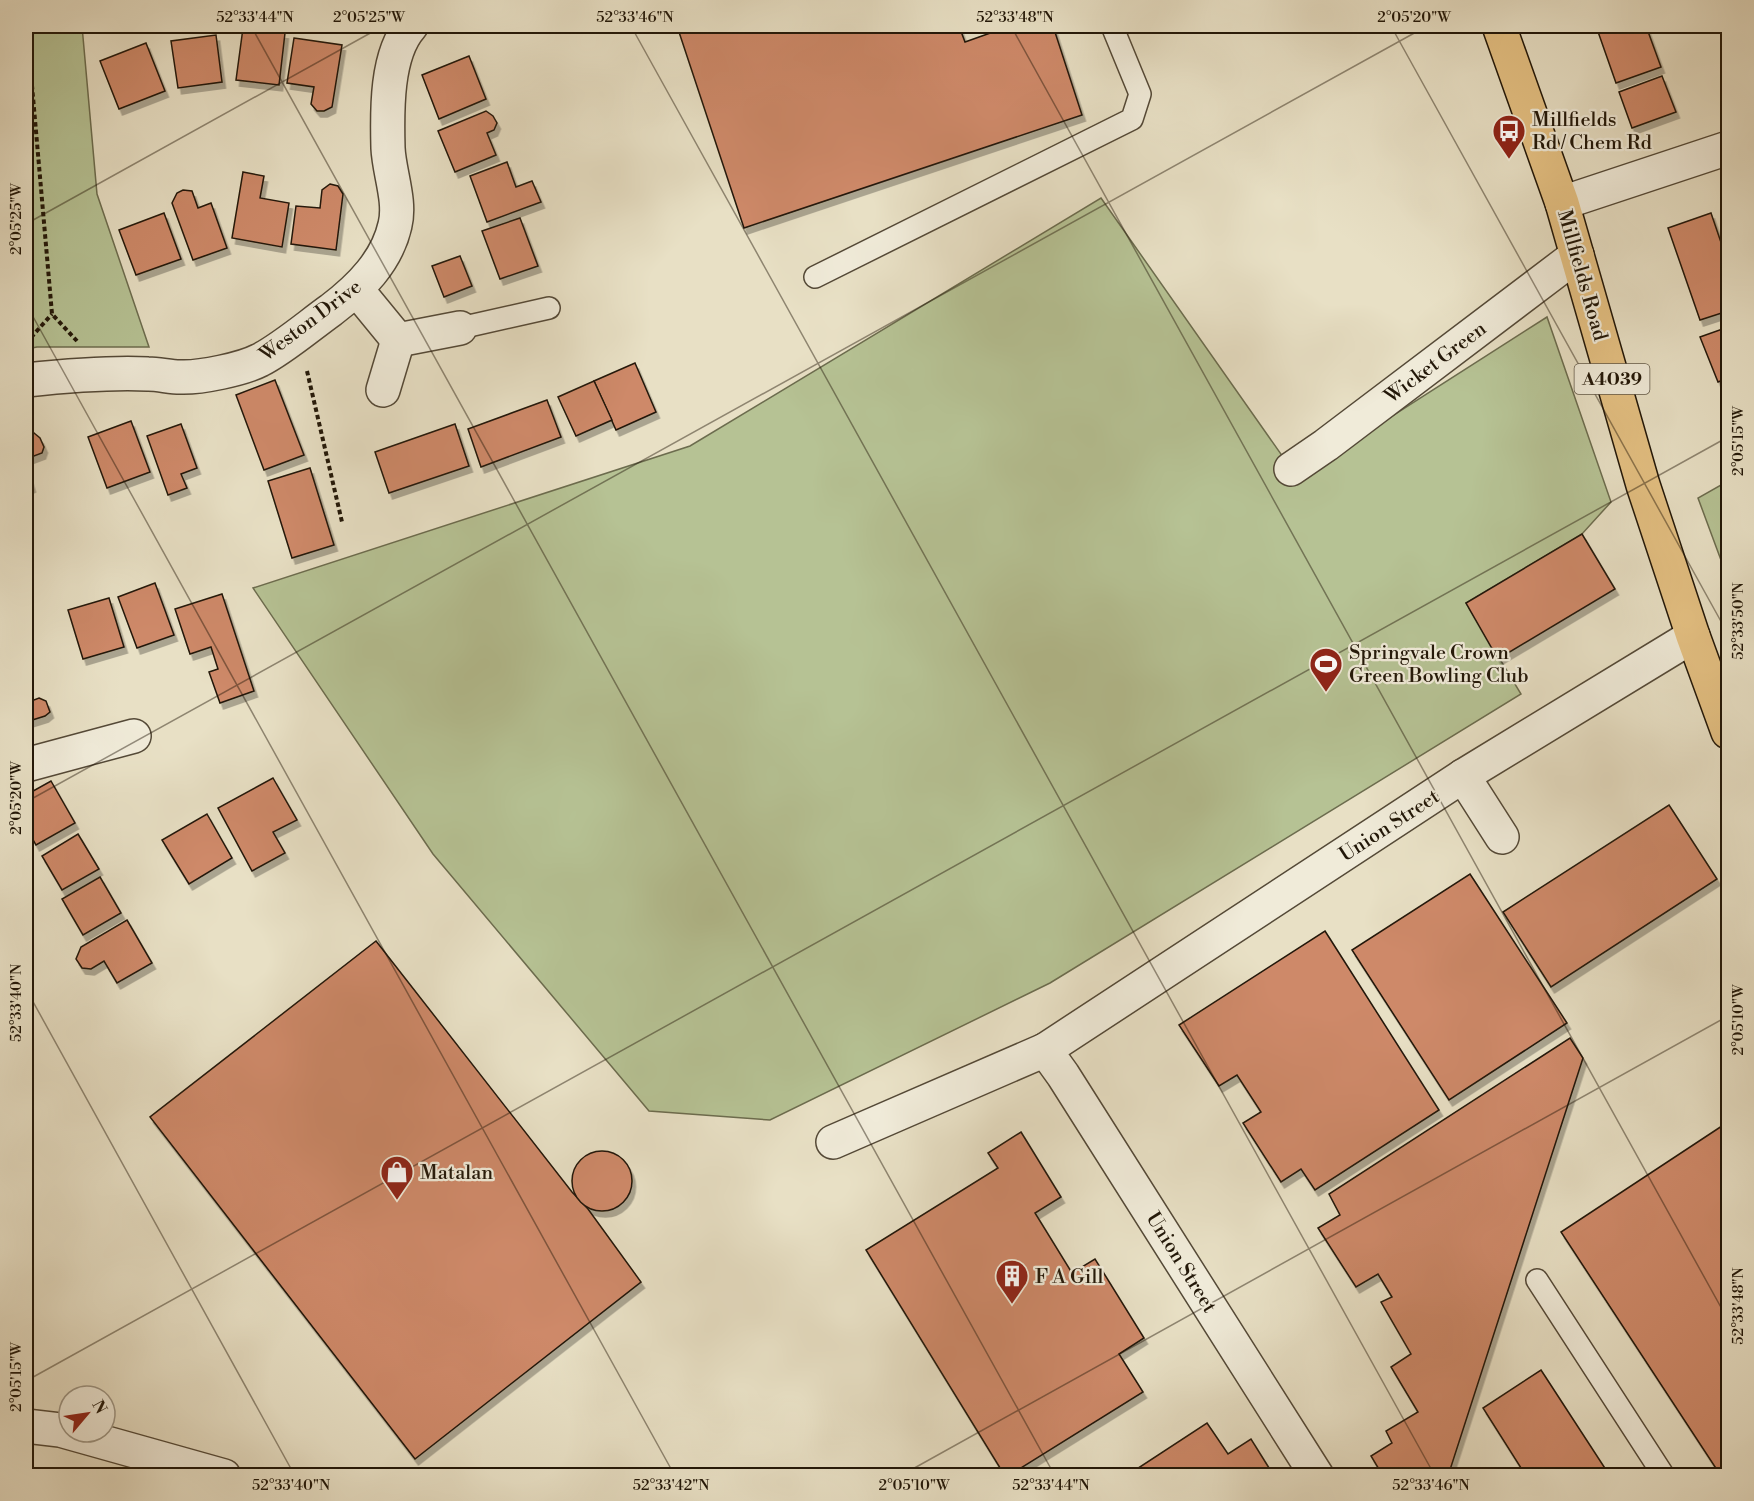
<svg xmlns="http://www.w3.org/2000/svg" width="1754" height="1501" font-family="'Libre Bodoni',serif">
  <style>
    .green { fill: #b6c294; stroke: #6c6c4e; stroke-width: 1.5 }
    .building { fill: #ce8969; stroke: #221708; stroke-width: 1.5; filter: url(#shadow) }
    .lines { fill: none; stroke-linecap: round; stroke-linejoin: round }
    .service-casing { stroke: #544937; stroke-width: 24 }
    .minor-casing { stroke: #544937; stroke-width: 36 }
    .primary-casing { stroke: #221708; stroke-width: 36 }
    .path { stroke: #221708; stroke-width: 4; stroke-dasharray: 4.5 3; stroke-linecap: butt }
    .service { stroke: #f0ebd9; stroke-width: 21 }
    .minor { stroke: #f0ebd9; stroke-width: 33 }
    .primary { stroke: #e4c082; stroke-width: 33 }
    .ticks { fill: none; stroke: #221708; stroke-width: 1.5; stroke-opacity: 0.45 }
    .labels { text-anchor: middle; stroke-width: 4.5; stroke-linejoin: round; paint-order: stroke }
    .shield { fill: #f0ebd9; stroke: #605747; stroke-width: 1.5 }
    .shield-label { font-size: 18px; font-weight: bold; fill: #221708 }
    .poi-label { font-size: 20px; fill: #221708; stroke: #f0ebd9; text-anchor: start }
    .street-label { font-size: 20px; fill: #221708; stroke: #f0ebd9 }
    .neatline { fill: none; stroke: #221708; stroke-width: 2 }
    .ticks-label { font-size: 15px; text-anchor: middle; fill: #221708 }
  </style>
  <defs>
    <filter id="shadow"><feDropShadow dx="3.5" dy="6" stdDeviation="0" flood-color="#0004"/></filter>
  </defs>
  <rect width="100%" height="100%" fill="#e8e0c5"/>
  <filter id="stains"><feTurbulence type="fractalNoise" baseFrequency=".00333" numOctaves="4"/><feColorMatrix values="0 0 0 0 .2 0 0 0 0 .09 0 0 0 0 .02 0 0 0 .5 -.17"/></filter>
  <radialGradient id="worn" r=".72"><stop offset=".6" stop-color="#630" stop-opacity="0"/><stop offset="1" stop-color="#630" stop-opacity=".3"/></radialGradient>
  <g class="green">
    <polygon points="26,26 82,26 97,194 149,347 37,347 26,349"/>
    <polygon points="1101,198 1297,477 1547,317 1611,502 1582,534 1466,603 1521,694 1050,983 770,1120 649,1111 433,854 253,588 690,446"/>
    <polygon points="1728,481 1728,579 1698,498"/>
  </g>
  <g class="building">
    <polygon points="677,26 959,26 965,42 1010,26 1053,26 1082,115 744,228"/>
    <polygon points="1596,26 1646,26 1661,67 1616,83"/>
    <polygon points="243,28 285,33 279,85 236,80"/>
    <polygon points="216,35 222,82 178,88 171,41"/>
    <polygon points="294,38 342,45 332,107 324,111 317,111 311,104 314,87 287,83"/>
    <polygon points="146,43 165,91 119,109 100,61"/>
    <polygon points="469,56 486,99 439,119 422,75"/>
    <polygon points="1662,76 1676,112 1632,128 1619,92"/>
    <polygon points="486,111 493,116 497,123 494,130 487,133 496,155 455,172 438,131"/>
    <polygon points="507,162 516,187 532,181 541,202 487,222 470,176"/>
    <polygon points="243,172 264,176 260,198 289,203 282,247 232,238"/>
    <polygon points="330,184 338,186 343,194 336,250 291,244 296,206 320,208 322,190"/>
    <polygon points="183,190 192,191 198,208 211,203 227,248 193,260 172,203 177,193"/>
    <polygon points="164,213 181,259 136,275 119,230"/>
    <polygon points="1711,213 1728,263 1728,311 1700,320 1668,228"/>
    <polygon points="520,218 538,266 500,279 482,231"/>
    <polygon points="460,256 472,286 444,297 432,266"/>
    <polygon points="1728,327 1728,378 1718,382 1700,337"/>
    <polygon points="635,363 656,412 616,430 594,381"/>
    <polygon points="275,380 304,455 264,470 236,395"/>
    <polygon points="594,381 612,420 576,436 558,397"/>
    <polygon points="1728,392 1728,414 1721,395"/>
    <polygon points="547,400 561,437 481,467 468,429"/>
    <polygon points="131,421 150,472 107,488 88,437"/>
    <polygon points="181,424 197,468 181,474 187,488 168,495 147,436"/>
    <polygon points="455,424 469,466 389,493 375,452"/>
    <polygon points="34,433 40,438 44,447 42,453 26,459 26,437"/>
    <polygon points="26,467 32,486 26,489"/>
    <polygon points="310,468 334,545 292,558 268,481"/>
    <polygon points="1582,534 1615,589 1498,659 1466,603"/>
    <polygon points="155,583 174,635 137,648 118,597"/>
    <polygon points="222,594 254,691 220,703 209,672 218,669 211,647 190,654 175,609"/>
    <polygon points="109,598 124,647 83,659 68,610"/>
    <polygon points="39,698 46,701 50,712 45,716 26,722 26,703"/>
    <polygon points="273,778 297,820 273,832 285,853 252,871 218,808"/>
    <polygon points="51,781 75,823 36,845 26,827 26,795"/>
    <polygon points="1669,805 1717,879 1551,987 1503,912"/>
    <polygon points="207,814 232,858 189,884 162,840"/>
    <polygon points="78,834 99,869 62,890 42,856"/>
    <polygon points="1470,874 1567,1023 1449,1100 1352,950"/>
    <polygon points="100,877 121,913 83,935 62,899"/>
    <polygon points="127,920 152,963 117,983 104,961 91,969 82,968 76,959 81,947"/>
    <polygon points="1325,931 1439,1110 1315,1190 1301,1169 1281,1182 1243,1123 1261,1112 1237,1075 1219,1086 1179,1025"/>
    <polygon points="376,941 572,1192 588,1209 641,1282 415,1459 150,1117"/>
    <polygon points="1570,1038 1583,1058 1448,1476 1383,1476 1371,1456 1392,1443 1386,1431 1418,1412 1391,1367 1411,1354 1381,1302 1392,1297 1378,1274 1356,1287 1318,1228 1340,1215 1329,1194"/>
    <polygon points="1728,1122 1728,1476 1721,1476 1561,1232"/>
    <polygon points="1021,1132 1061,1197 1035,1213 1072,1273 1095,1259 1144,1338 1119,1354 1143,1392 1008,1476 1005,1476 866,1250 998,1168 988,1153"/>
    <circle cx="602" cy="1181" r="30"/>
    <polygon points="1541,1370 1610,1476 1517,1476 1523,1471 1483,1408"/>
    <polygon points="1207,1423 1228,1454 1251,1439 1274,1476 1126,1476"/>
  </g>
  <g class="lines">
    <g class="service-casing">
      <g id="service">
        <polyline points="815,277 1132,119 1140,94 1112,26"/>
        <polyline points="460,328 549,308"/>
        <polyline points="1537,1280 1664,1476"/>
      </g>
    </g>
    <g class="minor-casing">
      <g id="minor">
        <polyline points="1562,203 1728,148"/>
        <polyline points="357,290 398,340 460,328"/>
        <path d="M26 380C64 376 110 372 148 374 159 374 170 377 180 377 200 378 243 369 260 360 282 349 310 325 331 310 360 288 387 261 395 225 401 201 389 172 388 148 387 111 386 54 411 26"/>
        <polyline points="383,390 398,340"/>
        <polyline points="1291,469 1326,445 1577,255"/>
        <polyline points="26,765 134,736"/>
        <polyline points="1463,776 1502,837"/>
        <polyline points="833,1142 1045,1050"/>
        <polyline points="26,1426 60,1430 224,1476"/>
        <polyline points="1317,1476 1063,1075 1045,1050 1463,776 1693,636"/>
      </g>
    </g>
    <g class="primary-casing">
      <polyline id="primary" points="1499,26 1562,203 1643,485 1693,636 1728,732"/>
    </g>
    <g class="path">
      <polyline points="26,37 28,40 37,26"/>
      <polyline points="28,40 52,314 77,341"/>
      <polyline points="26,343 52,314"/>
      <polyline points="307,371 342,522"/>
    </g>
    <use href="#service" class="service"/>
    <use href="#minor" class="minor"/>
    <use href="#primary" class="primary"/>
  </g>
  <path class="ticks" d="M251 26 1055 1476M631 26 1435 1476M1011 26 1728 1320M1391 26 1728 634M26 224 383 26M26 304 675 1476M26 802 1427 26M26 989 295 1476M26 1381 1728 437M900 1476 1728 1016"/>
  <defs>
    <g id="bus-pin" transform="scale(1.725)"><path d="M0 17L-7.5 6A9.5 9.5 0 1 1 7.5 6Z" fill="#8f2418" stroke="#f0ebd9"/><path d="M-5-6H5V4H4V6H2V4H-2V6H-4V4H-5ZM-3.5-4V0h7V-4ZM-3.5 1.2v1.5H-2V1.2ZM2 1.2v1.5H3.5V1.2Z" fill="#fff"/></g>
    <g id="stadium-pin" transform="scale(1.725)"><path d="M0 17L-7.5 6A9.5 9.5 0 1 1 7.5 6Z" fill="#8f2418" stroke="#f0ebd9"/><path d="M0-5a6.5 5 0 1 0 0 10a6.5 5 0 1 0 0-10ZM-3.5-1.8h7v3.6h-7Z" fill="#fff"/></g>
    <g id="shop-pin" transform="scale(1.725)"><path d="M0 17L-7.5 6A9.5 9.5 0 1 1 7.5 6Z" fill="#8f2418" stroke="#f0ebd9"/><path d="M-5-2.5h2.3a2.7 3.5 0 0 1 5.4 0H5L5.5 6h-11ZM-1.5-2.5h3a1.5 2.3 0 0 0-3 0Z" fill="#fff"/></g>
    <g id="building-pin" transform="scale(1.725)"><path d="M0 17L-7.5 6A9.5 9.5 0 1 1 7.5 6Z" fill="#8f2418" stroke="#f0ebd9"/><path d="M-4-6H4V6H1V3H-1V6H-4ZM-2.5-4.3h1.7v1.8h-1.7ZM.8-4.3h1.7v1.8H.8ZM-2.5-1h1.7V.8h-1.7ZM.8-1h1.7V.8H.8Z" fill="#fff"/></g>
  </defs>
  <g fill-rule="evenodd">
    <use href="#bus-pin" x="1509" y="131"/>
    <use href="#stadium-pin" x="1326" y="664"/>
    <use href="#shop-pin" x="397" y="1172"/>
    <use href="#building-pin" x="1012" y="1276"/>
  </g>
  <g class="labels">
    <rect class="shield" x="1574.5" y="364" width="75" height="30" rx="4.5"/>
    <g class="shield-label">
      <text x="1612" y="385">A4039</text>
    </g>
    <g class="poi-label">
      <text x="1532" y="126">Millfields<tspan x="1532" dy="23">Rd / Chem Rd</tspan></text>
      <text x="1349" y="659">Springvale Crown<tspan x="1349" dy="23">Green Bowling Club</tspan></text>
      <text x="420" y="1179">Matalan</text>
      <text x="1035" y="1283">F A Gill</text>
    </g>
    <g class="street-label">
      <text transform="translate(1583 275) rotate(74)" y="7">Millfields Road</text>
      <text transform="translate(310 320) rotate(-37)" y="7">Weston Drive</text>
      <text transform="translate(1435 362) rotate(-37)" y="7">Wicket Green</text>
      <text transform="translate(1389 825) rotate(-33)" y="7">Union Street</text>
      <text transform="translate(1182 1262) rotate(58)" y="7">Union Street</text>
    </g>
  </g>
  <rect width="1754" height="1501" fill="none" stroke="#e8e0c5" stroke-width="66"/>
  <g transform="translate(87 1414) rotate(61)"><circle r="28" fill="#f0ebd9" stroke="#9e9685" stroke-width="1.5"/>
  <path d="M0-4.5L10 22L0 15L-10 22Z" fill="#8f2418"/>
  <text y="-9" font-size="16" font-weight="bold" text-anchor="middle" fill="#221708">N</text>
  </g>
  <rect x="33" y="33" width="1688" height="1435" class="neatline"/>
  <g class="ticks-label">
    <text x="255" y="22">52°33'44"N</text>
    <text x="369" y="22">2°05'25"W</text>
    <text x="635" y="22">52°33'46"N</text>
    <text x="1015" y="22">52°33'48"N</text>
    <text x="1414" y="22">2°05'20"W</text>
    <text transform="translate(16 219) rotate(-90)" y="5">2°05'25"W</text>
    <text transform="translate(1738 441) rotate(-90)" y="5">2°05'15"W</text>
    <text transform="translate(1738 621) rotate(-90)" y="5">52°33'50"N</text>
    <text transform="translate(16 798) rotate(-90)" y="5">2°05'20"W</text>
    <text transform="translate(16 1003) rotate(-90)" y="5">52°33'40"N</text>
    <text transform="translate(1738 1020) rotate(-90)" y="5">2°05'10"W</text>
    <text transform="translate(1738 1306) rotate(-90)" y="5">52°33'48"N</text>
    <text transform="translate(16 1377) rotate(-90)" y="5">2°05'15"W</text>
    <text x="291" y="1490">52°33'40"N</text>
    <text x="671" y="1490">52°33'42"N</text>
    <text x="914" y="1490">2°05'10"W</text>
    <text x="1051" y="1490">52°33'44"N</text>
    <text x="1431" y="1490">52°33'46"N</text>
  </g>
  <rect width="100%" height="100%" filter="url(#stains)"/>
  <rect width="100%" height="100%" fill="url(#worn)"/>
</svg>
